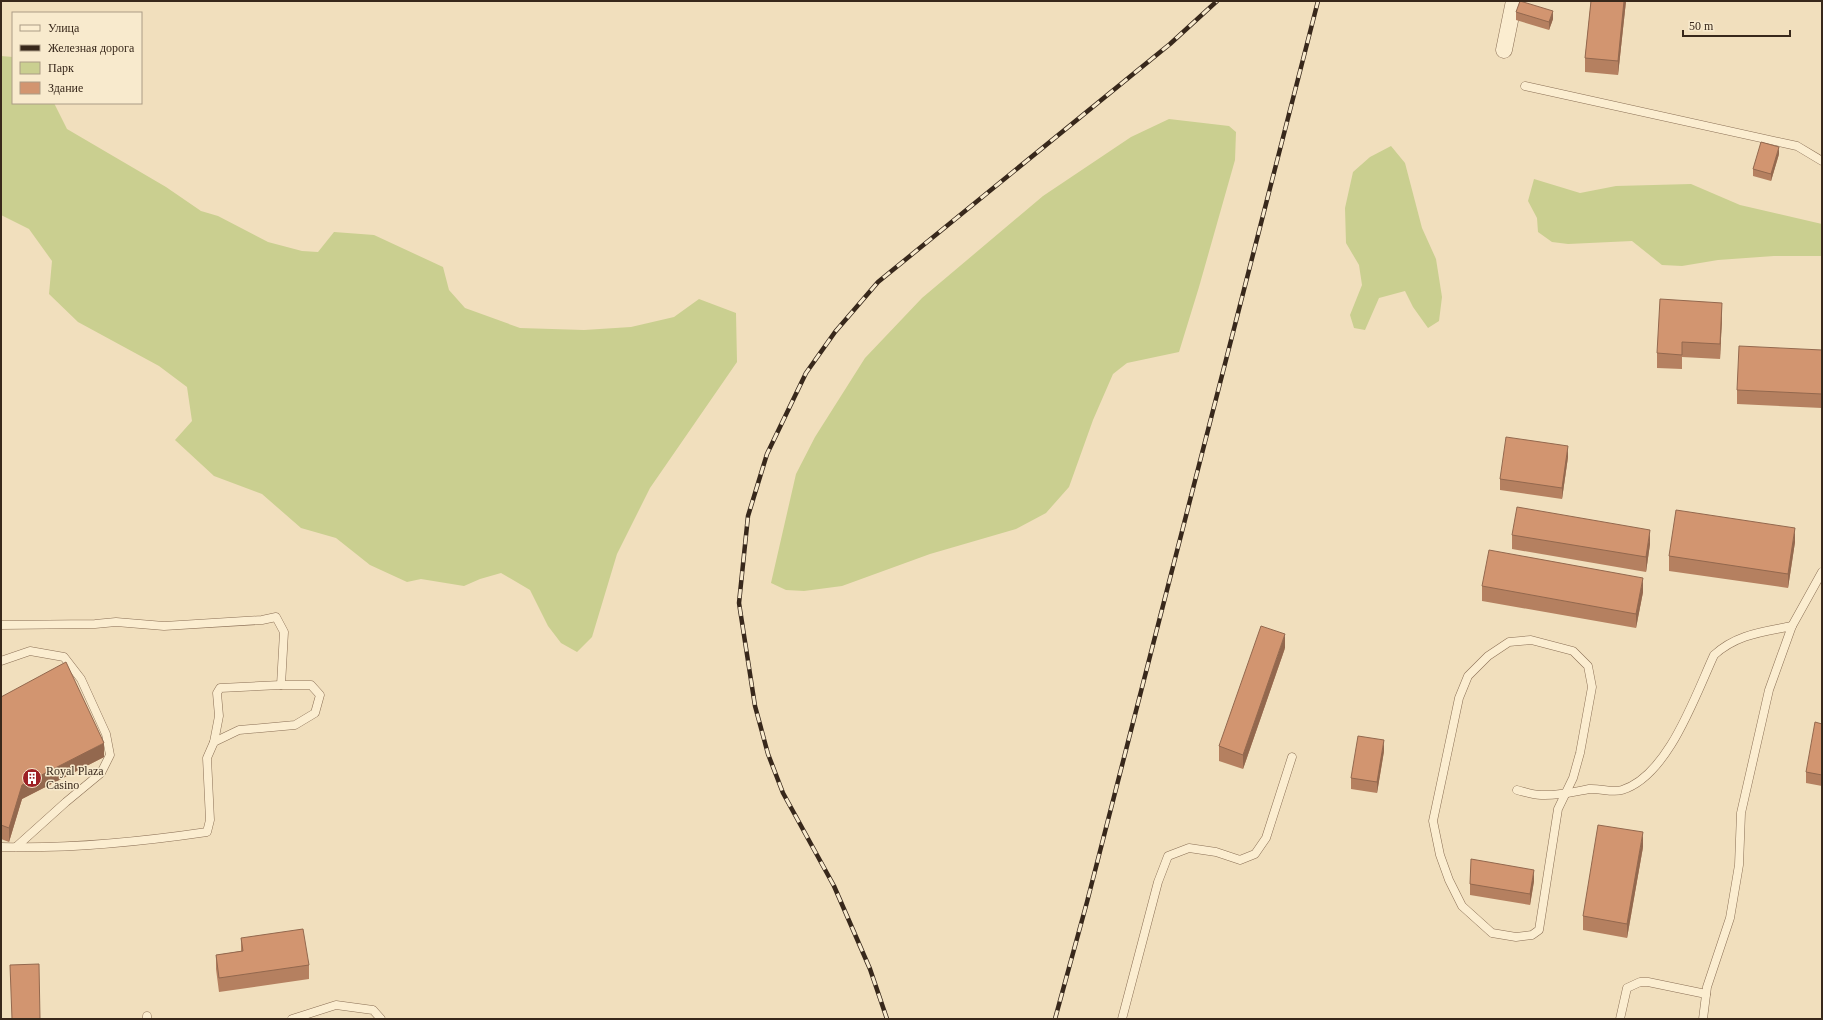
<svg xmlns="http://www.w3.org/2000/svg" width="1823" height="1020" font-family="Georgia,serif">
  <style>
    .green { fill: #cacf90 }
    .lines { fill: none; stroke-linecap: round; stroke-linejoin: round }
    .lane-casing { stroke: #8a6f55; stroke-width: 9 }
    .street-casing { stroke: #8a6f55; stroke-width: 17 }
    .lane { stroke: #fbedd0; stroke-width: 8 }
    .street { stroke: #fbedd0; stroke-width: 16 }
    .rail-casing { stroke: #38281b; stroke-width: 4.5 }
    .rail { stroke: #f8eacd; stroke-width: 3; stroke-dasharray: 9; stroke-linecap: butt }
    .wall { fill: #b58060 }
    .shaded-wall { fill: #93684e }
    .building { fill: #d29570; stroke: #93684e }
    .labels { text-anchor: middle; stroke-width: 3; stroke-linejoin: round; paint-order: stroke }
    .poi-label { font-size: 12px; fill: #38281b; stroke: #f8eacd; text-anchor: start }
  </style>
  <rect width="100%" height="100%" fill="#f1dfbd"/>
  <g class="green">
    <polygon points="1,56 13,57 13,103 54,103 67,129 166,187 201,211 218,216 268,242 302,251 318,252 334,232 374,235 443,267 449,290 465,308 520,328 584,330 631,327 674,317 699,299 736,313 737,362 650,488 617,554 592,637 577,652 561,643 548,626 530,590 501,573 480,579 464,586 421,579 407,582 370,565 336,538 301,528 262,494 214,476 175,440 192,421 187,387 159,366 78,322 49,294 52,261 29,229 1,215"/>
    <polygon points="1169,119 1229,126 1236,132 1235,160 1199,287 1179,352 1127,363 1113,374 1093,420 1069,487 1046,513 1016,529 930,554 842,586 804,591 786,590 771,583 796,474 815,437 865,358 922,298 1043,196 1131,137"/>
    <polygon points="1391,146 1405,163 1422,228 1436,259 1442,297 1439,321 1428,328 1413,307 1405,291 1379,298 1365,330 1354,328 1350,315 1362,285 1359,265 1346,243 1345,208 1353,172 1370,157"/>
    <polygon points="1534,179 1580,193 1616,186 1691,184 1740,205 1822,224 1822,256 1774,256 1718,260 1682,266 1662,265 1632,241 1568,244 1552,242 1538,232 1537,218 1528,201"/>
  </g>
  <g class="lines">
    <g class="lane-casing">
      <g id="lane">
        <polyline points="1525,86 1797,146 1822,161"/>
        <path d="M1 625 95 624 116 622 164 626 262 620 276 617 284 632 281 685H311L320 695 315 713 295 725 239 730 214 742 207 758 210 820 207 832C139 842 70 849 1 847"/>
        <polyline points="1792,626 1822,572"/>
        <polygon points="1531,640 1573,651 1588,666 1592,687 1580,753 1573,778 1558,809 1539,930 1532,935 1516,937 1492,933 1462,906 1449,880 1440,855 1433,821 1459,698 1468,676 1488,656 1509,642"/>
        <polyline points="1,661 30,651 64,657 81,679 106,734 110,755 101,773 66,802 16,847"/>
        <polyline points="214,742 219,716 217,693 220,688 281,685"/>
        <path d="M1517 790C1525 792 1533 795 1541 795 1557 796 1573 792 1589 789 1600 788 1612 793 1622 790 1668 776 1695 696 1714 655 1737 634 1763 632 1792 626L1769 690 1741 813 1739 865 1730 918 1707 987 1703 1019"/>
        <polyline points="147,1019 147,1016"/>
        <polyline points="292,1019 336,1005 373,1010 381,1019"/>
        <polyline points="1122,1019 1158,882 1168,856 1189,848 1216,852 1240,860 1255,854 1266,838 1292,757"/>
        <polyline points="1620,1019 1627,988 1640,982 1648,982 1706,994"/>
      </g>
    </g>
    <g class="street-casing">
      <polyline id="street" points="1504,50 1514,1"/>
    </g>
    <use href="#lane" class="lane"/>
    <use href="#street" class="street"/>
    <g class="rail-casing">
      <g id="rail">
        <polyline points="887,1019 870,969 834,886 783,793 768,754 755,706 739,603 748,516 767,454 806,373 835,332 878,282 1170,44 1217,1"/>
        <polyline points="1055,1019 1087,902 1318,1"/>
      </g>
    </g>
    <use href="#rail" class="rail"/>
  </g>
  <g class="wall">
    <polygon points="1591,1 1626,1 1618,75 1585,72 1585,58"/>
    <polygon points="1516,12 1553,19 1549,30 1516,20"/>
    <polygon points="1779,154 1771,181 1753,176 1753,169"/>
    <polygon points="1722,317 1720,359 1682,357 1682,369 1657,368 1657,353"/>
    <polygon points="1822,350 1822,408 1737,404 1737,390"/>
    <polygon points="1568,457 1562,499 1500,490 1500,479"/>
    <polygon points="1512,535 1650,544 1646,572 1512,549"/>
    <polygon points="1795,542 1788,588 1669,571 1669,556"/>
    <polygon points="1482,586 1643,592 1636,628 1482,601"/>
    <polygon points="1285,648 1243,769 1219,761 1219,746"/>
    <polygon points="1,697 104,757 22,799 9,842 1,839"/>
    <polygon points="1822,724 1822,786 1806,783 1806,772"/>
    <polygon points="1384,751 1377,793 1351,789 1351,778"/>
    <polygon points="1643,847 1627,938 1583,930 1583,916"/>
    <polygon points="1534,881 1530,905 1470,895 1470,884"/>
    <polygon points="241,938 309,965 309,979 219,992 216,969 216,955 241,951"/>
  </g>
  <g class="shaded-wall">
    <polygon points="1624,1 1626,1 1618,75 1618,61"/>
    <polygon points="1553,11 1553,19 1549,30 1549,22"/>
    <polygon points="1779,147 1779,154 1771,181 1771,174"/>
    <polygon points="1722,303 1722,317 1720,359 1720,344"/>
    <polygon points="1568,446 1568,457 1562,499 1562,488"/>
    <polygon points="1795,528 1795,542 1788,588 1788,574"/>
    <polygon points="1650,530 1650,544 1646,572 1646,557"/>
    <polygon points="1643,578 1643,592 1636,628 1636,614"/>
    <polygon points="1285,634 1285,648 1243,769 1243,755"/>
    <polygon points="1384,740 1384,751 1377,793 1377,782"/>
    <polygon points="104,743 104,757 22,799 9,842 9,828 22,785"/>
    <polygon points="1643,832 1643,847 1627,938 1627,924"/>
    <polygon points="1534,870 1534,881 1530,905 1530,894"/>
  </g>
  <g class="building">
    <polygon points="1520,1 1553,11 1549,22 1516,12"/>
    <polygon points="1591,1 1624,1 1618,61 1585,58"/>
    <polygon points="1761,142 1779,147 1771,174 1753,169"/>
    <polygon points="1660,299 1722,303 1720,344 1682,342 1682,355 1657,353"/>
    <polygon points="1739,346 1822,350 1822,394 1737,390"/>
    <polygon points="1506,437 1568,446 1562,488 1500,479"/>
    <polygon points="1517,507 1650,530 1646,557 1512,535"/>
    <polygon points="1676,510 1795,528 1788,574 1669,556"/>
    <polygon points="1489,550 1643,578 1636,614 1482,586"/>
    <polygon points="1261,626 1285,634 1243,755 1219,746"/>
    <polygon points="66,662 104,743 22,785 9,828 1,825 1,697"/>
    <polygon points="1815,722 1822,724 1822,775 1806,772"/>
    <polygon points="1358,736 1384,740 1377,782 1351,778"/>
    <polygon points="1598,825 1643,832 1627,924 1583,916"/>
    <polygon points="1471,859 1534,870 1530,894 1470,884"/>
    <polygon points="303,929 309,965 219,978 216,955 243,951 241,938"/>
    <polygon points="39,964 40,1019 12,1019 10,965"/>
  </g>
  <defs>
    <g id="building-disc" transform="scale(1)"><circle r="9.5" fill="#9d2126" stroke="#f8eacd"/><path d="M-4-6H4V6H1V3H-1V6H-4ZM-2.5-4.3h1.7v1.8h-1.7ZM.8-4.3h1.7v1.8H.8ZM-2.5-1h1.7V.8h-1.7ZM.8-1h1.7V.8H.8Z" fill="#fff"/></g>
  </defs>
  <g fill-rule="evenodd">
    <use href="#building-disc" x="32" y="778"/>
  </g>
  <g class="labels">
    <g class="poi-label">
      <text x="46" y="775">Royal Plaza<tspan x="46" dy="14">Casino</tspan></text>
    </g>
  </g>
  <rect width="1823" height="1020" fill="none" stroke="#38281b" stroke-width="4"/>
  <rect x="12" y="12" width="130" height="92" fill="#f8eacd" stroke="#ab9c86"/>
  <rect x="20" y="25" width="20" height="6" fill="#fbedd0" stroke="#ab9c86"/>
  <text x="48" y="32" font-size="12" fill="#38281b">Улица</text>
  <rect x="20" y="45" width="20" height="6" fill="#38281b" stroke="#ab9c86"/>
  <text x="48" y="52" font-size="12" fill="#38281b">Железная дорога</text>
  <rect x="20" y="62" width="20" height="12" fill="#cacf90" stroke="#ab9c86"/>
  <text x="48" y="72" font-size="12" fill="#38281b">Парк</text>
  <rect x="20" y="82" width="20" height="12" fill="#d29570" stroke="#ab9c86"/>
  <text x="48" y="92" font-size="12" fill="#38281b">Здание</text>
  <path d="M1683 30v6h107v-6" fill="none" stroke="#38281b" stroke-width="2"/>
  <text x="1689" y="30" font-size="12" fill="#38281b" stroke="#f8eacd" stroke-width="3" paint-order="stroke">50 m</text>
</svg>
